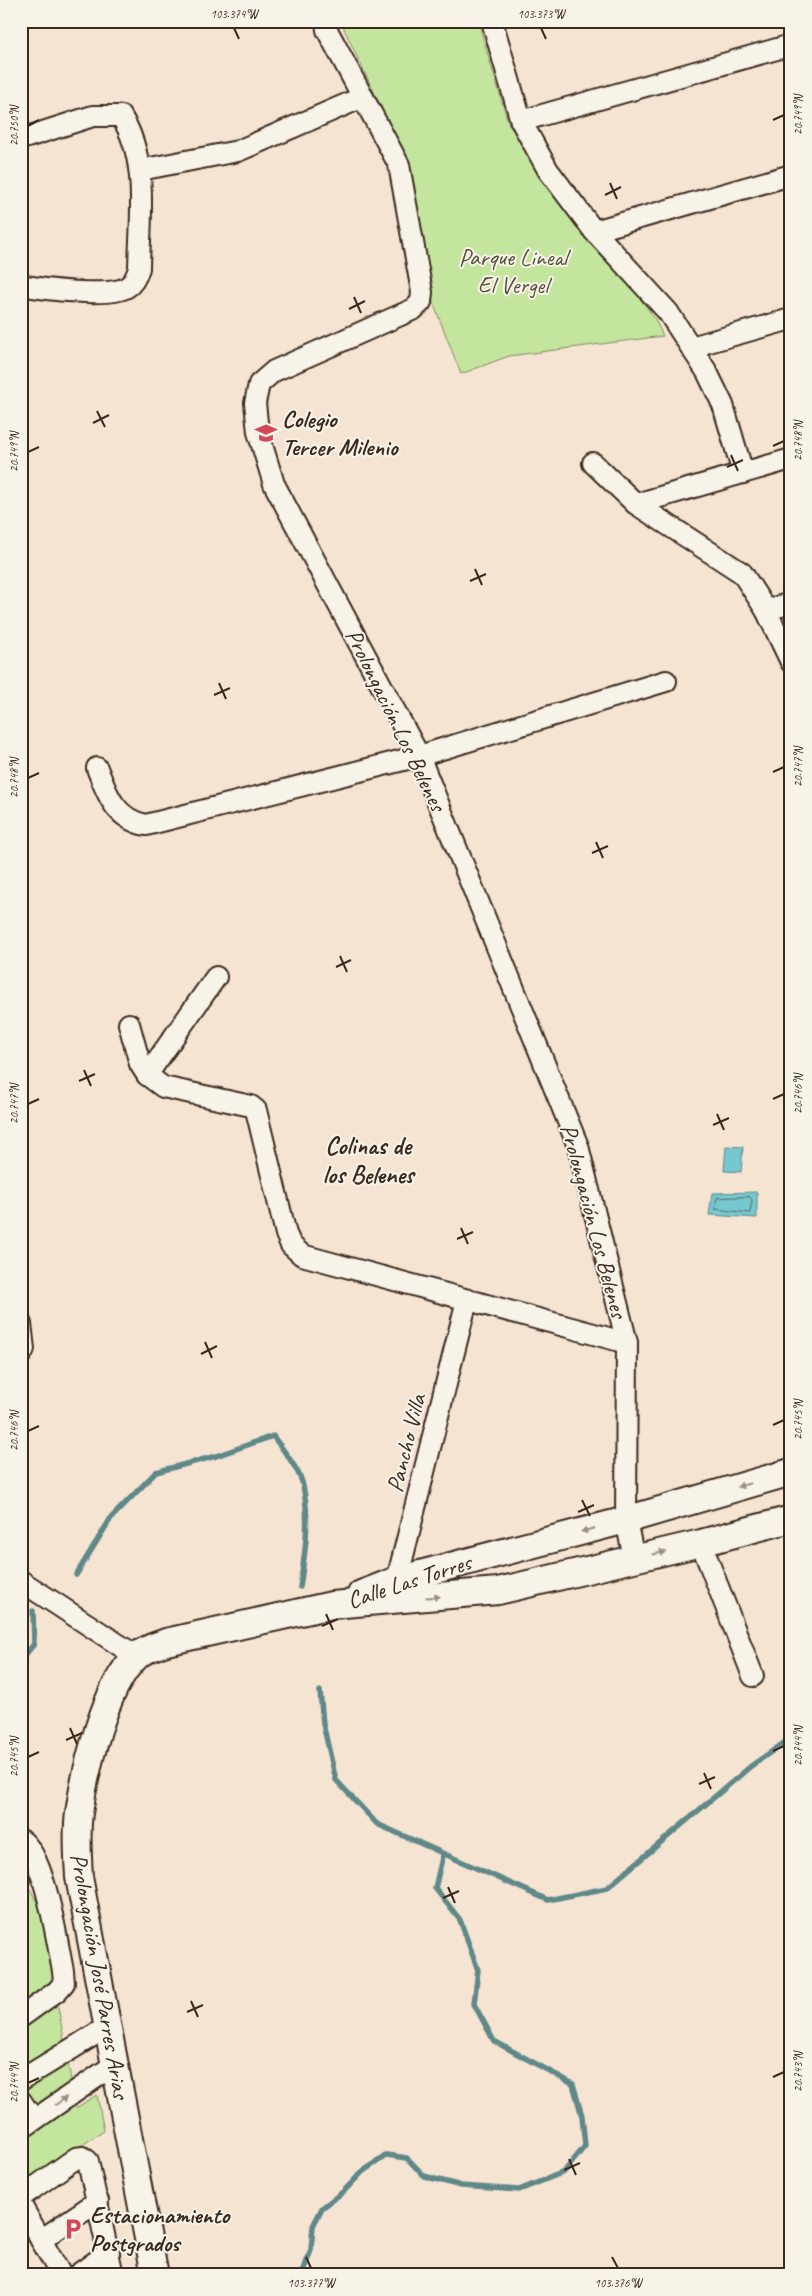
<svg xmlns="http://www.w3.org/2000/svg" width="812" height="2296" font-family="Caveat,sans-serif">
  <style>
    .green { fill: #c4e59e; stroke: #80885e }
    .water { fill: #76c7ce; stroke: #5e8888 }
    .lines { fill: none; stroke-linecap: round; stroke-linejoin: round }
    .shore { stroke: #536964; stroke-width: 1 }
    .stream { stroke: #5e8888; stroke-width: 5.5 }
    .minor-casing { stroke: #3b2a1e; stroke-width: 24 }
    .major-casing { stroke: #3b2a1e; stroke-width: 30 }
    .minor { stroke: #f7f3e8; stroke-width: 20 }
    .major { stroke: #f7f3e8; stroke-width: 26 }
    .oneway { fill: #998e83 }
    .ticks { fill: none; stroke: #3b2a1e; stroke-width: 2 }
    .labels { text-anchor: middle; stroke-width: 4; stroke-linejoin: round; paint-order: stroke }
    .park-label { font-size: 24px; fill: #564f38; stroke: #f7f3e8 }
    .poi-label { font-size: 24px; font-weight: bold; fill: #3b2a1e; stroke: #f7f3e8; text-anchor: start }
    .street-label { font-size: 24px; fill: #3b2a1e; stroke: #f7f3e8 }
    .neighbourhood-label { font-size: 25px; font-weight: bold; fill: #3b2a1e; stroke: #f7f3e8 }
    .neatline { fill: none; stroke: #3b2a1e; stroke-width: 2 }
    .ticks-label { font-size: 12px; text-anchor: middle; fill: #3b2a1e }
  </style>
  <rect width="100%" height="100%" fill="#f6e4d3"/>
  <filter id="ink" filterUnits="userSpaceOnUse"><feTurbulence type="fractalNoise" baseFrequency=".02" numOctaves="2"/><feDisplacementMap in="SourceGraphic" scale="10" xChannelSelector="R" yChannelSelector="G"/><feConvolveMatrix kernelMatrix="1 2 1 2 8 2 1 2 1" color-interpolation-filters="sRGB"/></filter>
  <g filter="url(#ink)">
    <g class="green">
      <polygon points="343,21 478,21 509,125 654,317 663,336 509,356 461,374 432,300 408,164 344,29"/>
      <polygon points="21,1883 29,1887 41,1910 76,2108 97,2095 104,2131 21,2184"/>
    </g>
    <g class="water">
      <polygon points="726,1146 743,1147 741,1172 724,1171"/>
      <polygon points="757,1192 757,1218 709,1215 712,1193"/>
    </g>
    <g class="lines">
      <polygon class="shore" points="750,1197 752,1200 750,1213 715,1209 717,1198"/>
      <g class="stream">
        <path d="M76 1575 111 1518 156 1472 216 1456 273 1436C282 1449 297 1466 302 1482 311 1516 305 1553 300 1587"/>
        <polyline points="21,1660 34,1644 33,1611"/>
        <polyline points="320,1691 323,1724 336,1780 377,1824 548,1900 607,1888 751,1766 791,1738"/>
        <polyline points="302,2275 311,2250 313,2226 322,2208 344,2191 362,2172 387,2155 407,2158 424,2176 461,2186 519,2190 564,2172 585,2146 582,2116 573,2084 494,2041 474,2004 478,1970 460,1920 435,1888 443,1854"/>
      </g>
      <g class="minor-casing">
        <g id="minor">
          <polyline points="326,21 327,30 399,165 422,292 421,302 414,309 274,371 259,384 255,403 258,432 274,484 419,756 578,1146 627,1343 626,1520 634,1559"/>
          <polyline points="492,21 521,121 548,170 594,231 668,312 707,372 723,405 743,473"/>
          <polyline points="521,121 791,45"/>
          <path d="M21 139 93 116H121C149 160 140 217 139 268 137 275 134 283 127 287 110 298 42 289 21 285"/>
          <polyline points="140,170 238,151 363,97"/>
          <polyline points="594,231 791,175"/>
          <polyline points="691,347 791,319"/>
          <polyline points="593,463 636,504 742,573 766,610 791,662"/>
          <polyline points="636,504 791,459"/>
          <polyline points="766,610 791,603"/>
          <path d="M97 768C107 794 115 819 146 825L419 756 666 681"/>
          <polyline points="129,1024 140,1064 147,1075 163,1087 251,1106 256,1110 286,1234 291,1245 302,1255 627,1343"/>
          <polyline points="147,1075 216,977"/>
          <polyline points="21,1324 24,1349 21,1354"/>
          <polyline points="701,1543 753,1676"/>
          <polyline points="21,1581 136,1656"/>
          <polyline points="397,1592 397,1580 467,1300"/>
          <path d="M21 1840C45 1855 57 1942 63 1971L64 1983 57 1991 21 2017"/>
          <polyline points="21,2080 107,2027"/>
          <polyline points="21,2101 34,2120"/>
          <polyline points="21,2129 114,2065"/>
          <polyline points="21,2197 76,2158 83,2157 88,2161 113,2275"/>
          <polyline points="21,2205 61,2275"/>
          <polyline points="41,2240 98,2201"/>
          <polyline points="77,2275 109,2252"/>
        </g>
      </g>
      <g class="major-casing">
        <g id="major">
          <polyline points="361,1594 397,1580 626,1520 791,1472"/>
          <path d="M155 2275 79 1877C78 1856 76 1834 79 1813 85 1771 105 1685 136 1657 144 1649 156 1646 166 1642L332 1605 498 1591 701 1543 791 1519"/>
        </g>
      </g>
      <use href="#minor" class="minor"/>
      <use href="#major" class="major"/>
    </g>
    <defs><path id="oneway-solid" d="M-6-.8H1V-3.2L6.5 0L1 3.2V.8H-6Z" transform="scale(1.25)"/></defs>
    <g class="oneway">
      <use href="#oneway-solid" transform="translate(744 1485) rotate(164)"/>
      <use href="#oneway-solid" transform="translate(588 1530) rotate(165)"/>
      <use href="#oneway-solid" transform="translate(659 1553) rotate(-13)"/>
      <use href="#oneway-solid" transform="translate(433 1597) rotate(-4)"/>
      <use href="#oneway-solid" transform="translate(61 2101) rotate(-35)"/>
    </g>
  </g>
  <path class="ticks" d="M234 28 239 39M541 28 546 39M773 120 784 115M28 126 39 120M610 183 617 199M605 195 621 187M354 297 361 313M349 309 365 301M97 411 105 427M93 423 109 415M773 446 784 441M28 452 39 447M731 455 738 471M727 467 743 460M475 569 482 585M470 581 486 574M219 683 226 699M214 695 230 688M773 772 784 767M28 778 39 773M596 842 603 858M592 853 608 846M340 956 347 972M336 967 351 960M84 1070 91 1086M79 1081 95 1074M773 1099 784 1094M28 1104 39 1099M717 1114 724 1130M713 1125 729 1118M461 1228 468 1244M457 1239 473 1232M205 1342 212 1358M201 1354 217 1346M773 1425 784 1420M28 1431 39 1426M582 1500 590 1516M578 1512 594 1505M326 1614 333 1630M322 1626 338 1619M70 1728 77 1744M66 1740 82 1733M773 1751 784 1746M28 1757 39 1752M704 1773 711 1789M699 1784 715 1777M448 1887 455 1903M443 1898 459 1891M191 2001 198 2017M187 2012 203 2005M773 2077 784 2072M28 2083 39 2078M569 2159 576 2175M564 2170 580 2163M306 2257 311 2268M612 2257 618 2268"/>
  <defs>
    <g id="school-bare" transform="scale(1.725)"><path d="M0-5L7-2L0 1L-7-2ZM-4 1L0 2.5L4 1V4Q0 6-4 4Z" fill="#d1495b" stroke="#f7f3e8" stroke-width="2.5" paint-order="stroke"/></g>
    <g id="parking-bare" transform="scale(1.725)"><path d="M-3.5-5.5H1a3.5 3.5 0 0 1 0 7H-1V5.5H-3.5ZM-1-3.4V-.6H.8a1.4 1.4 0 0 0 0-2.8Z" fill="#d1495b" stroke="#f7f3e8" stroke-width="2.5" paint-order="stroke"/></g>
  </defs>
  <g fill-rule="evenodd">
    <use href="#school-bare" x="266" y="433"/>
    <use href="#parking-bare" x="73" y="2229"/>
  </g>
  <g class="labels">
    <g class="park-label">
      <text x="513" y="265">Parque Lineal<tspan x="513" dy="28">El Vergel</tspan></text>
    </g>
    <g class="poi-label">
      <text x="282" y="427">Colegio<tspan x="282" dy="28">Tercer Milenio</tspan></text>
      <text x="90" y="2223">Estacionamiento<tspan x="90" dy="28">Postgrados</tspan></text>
    </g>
    <g class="street-label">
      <text transform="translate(396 720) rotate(64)" y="8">Prolongación Los Belenes</text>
      <text transform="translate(594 1221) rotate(75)" y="8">Prolongación Los Belenes</text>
      <text transform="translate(406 1443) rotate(-76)" y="8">Pancho Villa</text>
      <text transform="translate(409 1581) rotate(-18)" y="8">Calle Las Torres</text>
      <text transform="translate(100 1976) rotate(80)" y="8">Prolongación José Parres Arias</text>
    </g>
    <g class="neighbourhood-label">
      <text x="368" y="1154">Colinas de<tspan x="368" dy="29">los Belenes</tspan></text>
    </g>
  </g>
  <rect width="812" height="2296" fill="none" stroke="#f7f3e8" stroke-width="55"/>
  <rect x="28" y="28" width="756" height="2240" class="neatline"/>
  <g class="ticks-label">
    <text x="234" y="18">103.374°W</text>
    <text x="541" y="18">103.373°W</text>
    <text transform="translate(798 115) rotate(-90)" y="4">20.749°N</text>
    <text transform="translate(14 126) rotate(-90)" y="4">20.750°N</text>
    <text transform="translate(798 441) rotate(-90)" y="4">20.748°N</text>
    <text transform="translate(14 452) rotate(-90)" y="4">20.749°N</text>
    <text transform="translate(798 767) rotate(-90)" y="4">20.747°N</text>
    <text transform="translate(14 778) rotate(-90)" y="4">20.748°N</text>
    <text transform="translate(798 1094) rotate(-90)" y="4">20.746°N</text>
    <text transform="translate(14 1104) rotate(-90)" y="4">20.747°N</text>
    <text transform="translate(798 1420) rotate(-90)" y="4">20.745°N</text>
    <text transform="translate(14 1431) rotate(-90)" y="4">20.746°N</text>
    <text transform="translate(798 1746) rotate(-90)" y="4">20.744°N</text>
    <text transform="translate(14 1757) rotate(-90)" y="4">20.745°N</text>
    <text transform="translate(798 2072) rotate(-90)" y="4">20.743°N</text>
    <text transform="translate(14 2083) rotate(-90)" y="4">20.744°N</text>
    <text x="311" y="2287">103.377°W</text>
    <text x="618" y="2287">103.376°W</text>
  </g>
</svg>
